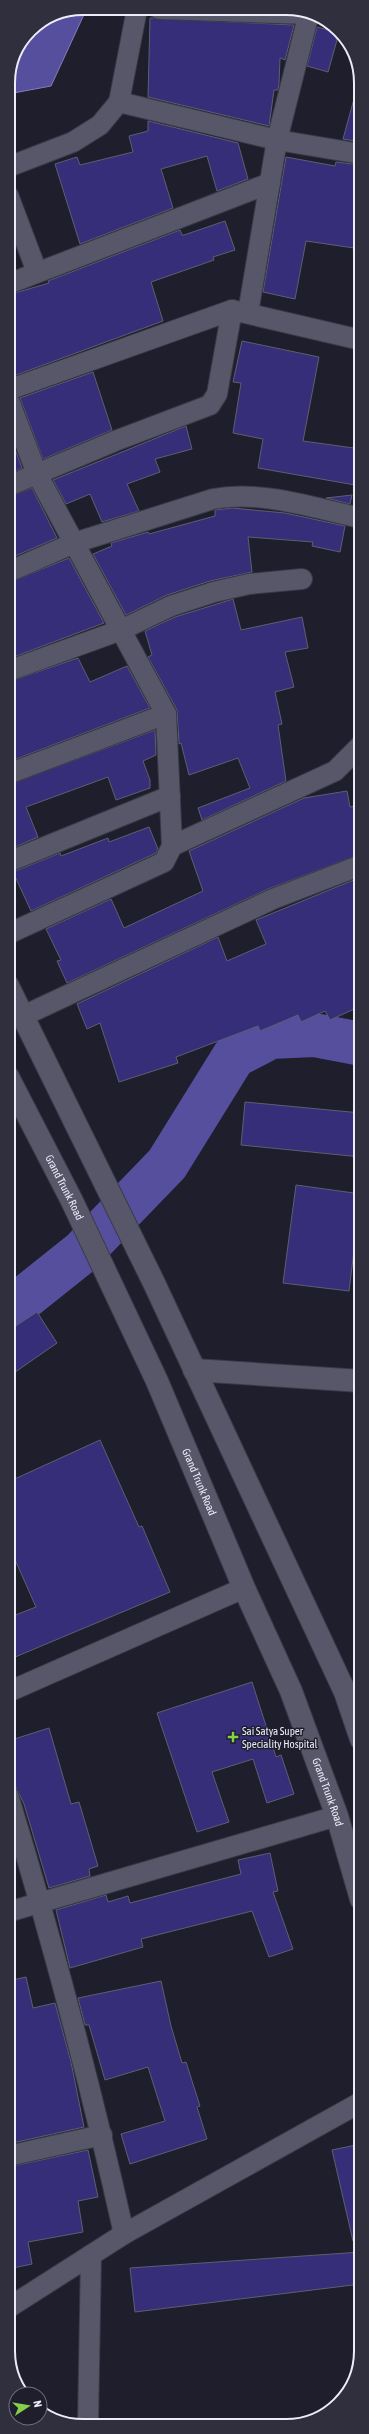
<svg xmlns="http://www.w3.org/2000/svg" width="369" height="2434" font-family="'Asap Condensed',sans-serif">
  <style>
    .water { fill: #554f9e; stroke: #837eb9 }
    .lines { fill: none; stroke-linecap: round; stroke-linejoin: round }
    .river { stroke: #554f9e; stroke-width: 44 }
    .building { fill: #372e79; stroke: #5e5e70 }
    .minor-casing { stroke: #3a3a47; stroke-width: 22 }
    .tertiary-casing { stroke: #3a3a47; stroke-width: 24 }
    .secondary-casing { stroke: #3a3a47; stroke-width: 24 }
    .minor { stroke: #575769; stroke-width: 20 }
    .tertiary { stroke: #575769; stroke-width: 22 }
    .secondary { stroke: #575769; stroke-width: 22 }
    .poi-dot { fill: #86cf4b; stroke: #1e1e2d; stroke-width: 1.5 }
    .labels { text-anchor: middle; stroke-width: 3; stroke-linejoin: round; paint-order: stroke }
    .street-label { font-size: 11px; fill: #ededf8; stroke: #1e1e2d }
    .poi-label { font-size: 11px; fill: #ededf8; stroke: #1e1e2d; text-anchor: start }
    .rim { fill: none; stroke: #ededf8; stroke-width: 2 }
  </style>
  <rect width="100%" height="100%" fill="#1e1e2d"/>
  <path class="water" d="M87 8 51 86 8 94C8 47 36 7 87 8Z"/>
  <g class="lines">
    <polyline class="river" points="8,1311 82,1252 167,1164 234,1056 271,1037 314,1035 361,1044"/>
  </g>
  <g class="building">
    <polygon points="150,18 294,25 285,60 280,58 279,84 278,90 274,90 269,126 148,97"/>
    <polygon points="317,27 339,33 328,72 307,66"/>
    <polygon points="355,95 361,96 361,142 343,139"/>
    <polygon points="148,121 238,143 248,179 217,191 207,156 161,169 173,208 80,244 55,164 77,157 80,165 133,152 129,136 148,131"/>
    <polygon points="286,157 335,166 336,162 361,165 361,249 306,241 295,299 263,292"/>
    <polygon points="225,221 235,250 213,257 214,260 151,282 163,321 8,378 8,295 49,283 48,281 180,230 182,235 184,235"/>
    <polygon points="242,341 319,357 303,441 361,449 361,486 258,468 263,439 233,433 241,383 233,382"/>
    <polygon points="93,372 112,430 43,459 20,398"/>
    <polygon points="186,426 192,449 155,459 160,472 127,484 139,511 102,522 90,494 66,504 53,480"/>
    <polygon points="8,430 22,468 8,474"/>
    <polygon points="32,488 57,538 8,559 8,497"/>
    <polygon points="352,495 350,504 326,498"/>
    <polygon points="232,508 285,513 345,526 340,552 312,546 313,542 248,537 252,572 210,581 167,595 126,615 93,554 112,546 111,543 148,532 149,534 215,516 215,510"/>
    <polygon points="69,558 104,623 8,659 8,583"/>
    <polygon points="233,599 241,630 302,617 308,648 285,652 294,687 275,692 282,724 278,725 286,781 202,820 198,808 250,788 238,758 189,775 181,743 179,744 177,710 148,657 152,655 145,631 175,617"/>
    <polygon points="78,658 90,682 127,666 150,708 8,762 8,682"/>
    <polygon points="155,730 156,755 143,761 150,780 150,788 116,800 108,777 26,807 38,837 8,850 8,785"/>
    <polygon points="347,791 350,807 361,805 361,854 268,889 67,983 57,961 61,960 46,929 111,899 124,928 203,891 189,851 304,798"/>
    <polygon points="149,827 158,849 156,853 31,911 13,872 60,853 61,856 108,838 109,842"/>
    <polygon points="361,877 361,1006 330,1020 325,1011 301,1022 298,1015 260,1031 258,1026 176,1057 178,1063 119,1082 100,1023 87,1029 77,1004 218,937 227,961 266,944 256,920"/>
    <polygon points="245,1102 361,1113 361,1157 241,1145"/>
    <polygon points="296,1185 361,1194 349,1291 283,1283"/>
    <polygon points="37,1312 57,1343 8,1377 8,1331"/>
    <polygon points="100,1440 139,1527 142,1526 170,1592 8,1660 8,1618 36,1607 8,1544 8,1482"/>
    <polygon points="252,1682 276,1757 281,1755 294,1794 267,1803 253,1759 212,1772 229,1822 197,1832 157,1713"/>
    <polygon points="49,1728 71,1804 79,1802 98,1866 89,1869 90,1876 49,1888 24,1804 16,1787 12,1784 8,1772 8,1741"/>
    <polygon points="270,1853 278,1891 273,1892 293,1949 269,1957 252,1911 141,1939 143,1947 70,1968 56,1910 106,1895 108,1902 128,1896 130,1903 241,1874 238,1860"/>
    <polygon points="26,1977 33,2008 55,2003 71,2062 84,2127 8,2144 8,1981"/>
    <polygon points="161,1981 171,2026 182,2063 186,2062 200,2106 197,2107 207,2139 130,2164 121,2134 165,2121 148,2067 105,2080 89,2025 85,2025 78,1998"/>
    <polygon points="361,2144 361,2240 353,2241 332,2150"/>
    <polygon points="88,2150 98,2197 78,2201 83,2232 28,2242 32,2264 8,2269 8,2167"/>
    <polygon points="361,2252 361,2284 135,2312 130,2268"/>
  </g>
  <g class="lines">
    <g class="minor-casing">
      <g id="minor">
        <polyline points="137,9 119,102 277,140 361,154"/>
        <polyline points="159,9 309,14"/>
        <polyline points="8,167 73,142 100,125 119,102"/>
        <polyline points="8,195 37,272"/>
        <polyline points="8,284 270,183"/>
        <polyline points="248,313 277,140 309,13"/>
        <polyline points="8,390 232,310 361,340"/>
        <polyline points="8,398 37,474 166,714 172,846 335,771 361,745"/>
        <polyline points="8,486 115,441 210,405 217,394 232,310"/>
        <path d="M8 572 74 543 213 499C262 490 313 508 361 518"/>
        <polyline points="8,671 121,630 171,606 214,592 249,584 302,579"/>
        <polyline points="8,774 166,714"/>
        <polyline points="8,862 170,796"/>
        <polyline points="8,934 164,862 172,846"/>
        <polyline points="23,1016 273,899 361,865"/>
        <polyline points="8,1692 244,1588"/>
        <path d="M8 1795C52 1940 91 2086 124 2234"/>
        <polyline points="8,1912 337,1816"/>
        <polyline points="8,2156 102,2135"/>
        <polyline points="8,2308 124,2234 361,2102"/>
        <polyline points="88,2424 91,2255"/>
      </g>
    </g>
    <g class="tertiary-casing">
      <polyline id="tertiary" points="194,1370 361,1381"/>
    </g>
    <g class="secondary-casing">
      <g id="secondary">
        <polyline points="8,986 154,1283 345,1692 361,1739"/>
        <path id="s1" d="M8 1077 72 1201 157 1381 244 1588 291 1691 337 1816 361 1899"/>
      </g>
    </g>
    <use href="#minor" class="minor"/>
    <use href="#tertiary" class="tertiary"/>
    <use href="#secondary" class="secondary"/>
  </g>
  <path class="poi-dot" d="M231 1731h4v4h4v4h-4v4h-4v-4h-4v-4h4z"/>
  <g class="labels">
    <g class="street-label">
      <text dy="4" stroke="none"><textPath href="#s1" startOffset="124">Grand Trunk Road</textPath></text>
      <text dy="4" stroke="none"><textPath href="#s1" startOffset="448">Grand Trunk Road</textPath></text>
      <text dy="4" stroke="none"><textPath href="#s1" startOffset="784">Grand Trunk Road</textPath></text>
    </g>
    <g class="poi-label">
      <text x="242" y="1735">Sai Satya Super<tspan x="242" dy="13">Speciality Hospital</tspan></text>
    </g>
  </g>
  <path d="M0 0H369V2434H0ZM83 15H286A68 68 0 0 1 354 83V2351A68 68 0 0 1 286 2419H83A68 68 0 0 1 15 2351V83A68 68 0 0 1 83 15Z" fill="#2f2f3d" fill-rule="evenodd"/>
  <path class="rim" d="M83 15H286A68 68 0 0 1 354 83V2351A68 68 0 0 1 286 2419H83A68 68 0 0 1 15 2351V83A68 68 0 0 1 83 15Z"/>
  <g transform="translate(28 2406) rotate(78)"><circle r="19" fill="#1e1e2d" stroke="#71717e"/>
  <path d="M0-3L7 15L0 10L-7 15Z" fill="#86cf4b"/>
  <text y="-6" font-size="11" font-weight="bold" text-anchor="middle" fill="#ededf8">N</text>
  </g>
</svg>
